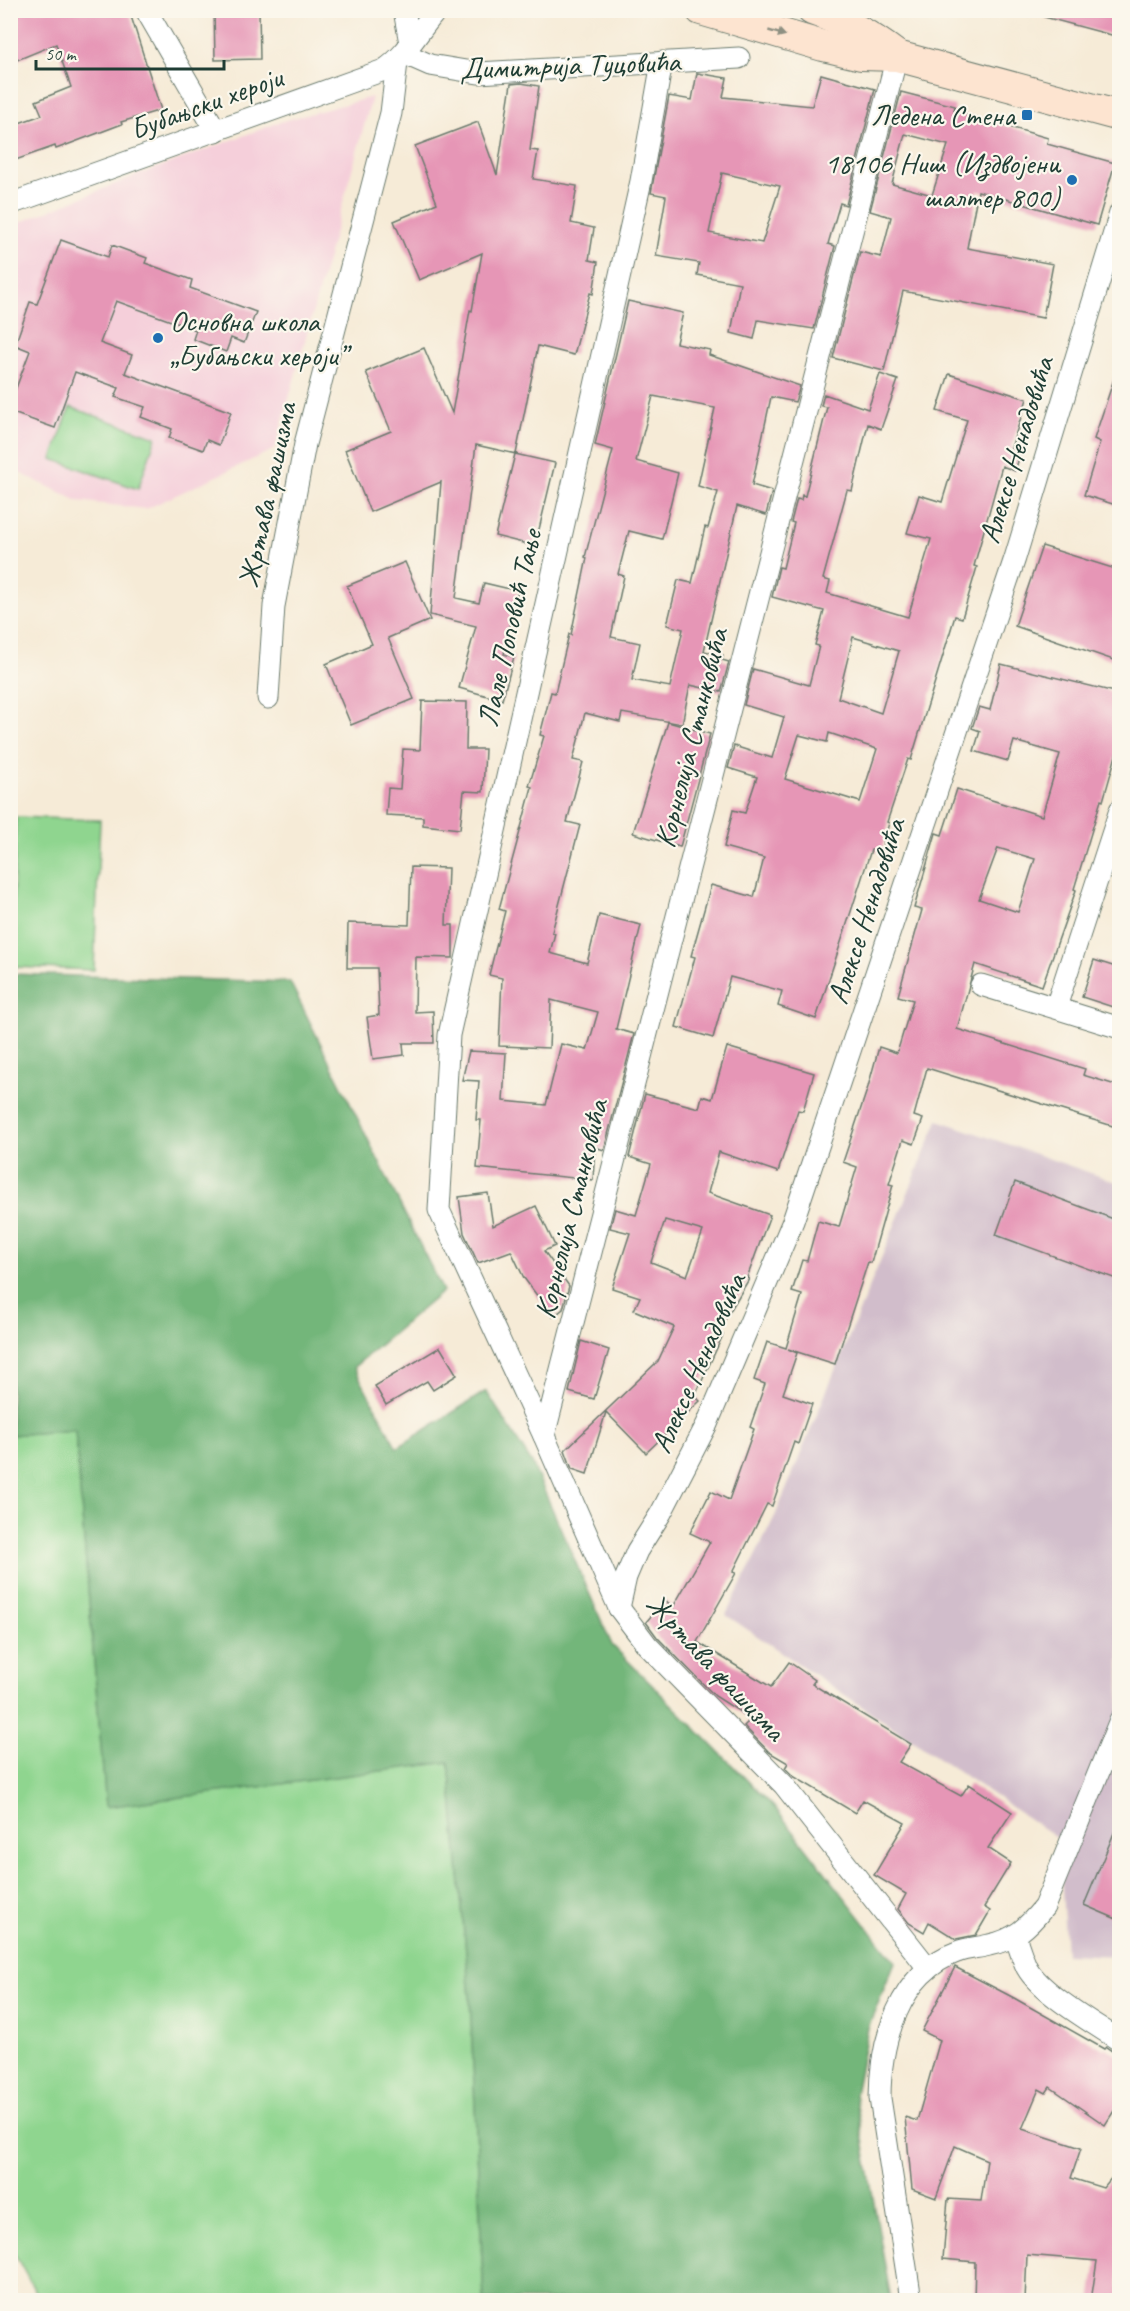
<svg xmlns="http://www.w3.org/2000/svg" width="1130" height="2311" font-family="Caveat,sans-serif">
  <style>
    .built { fill: #f5cfda }
    .industrial { fill: #d1bdcb }
    .green { fill: #8fd58f; stroke: #578962; stroke-width: 1.5 }
    .forest { fill: #73b67a; stroke: #497a57; stroke-width: 1.5 }
    .building { fill: #e696b6; fill-rule: evenodd }
    .lines { fill: none; stroke-linecap: round; stroke-linejoin: round }
    .street-casing { stroke: #6a7a6d; stroke-width: 23 }
    .secondary-casing { stroke: #6a7a6d; stroke-width: 32 }
    .street { stroke: #fff; stroke-width: 21 }
    .secondary { stroke: #fde4d0; stroke-width: 30 }
    .oneway { fill: #8e9082 }
    .poi-dot { fill: #1f6fb2; stroke: #fbf7ec; stroke-width: 2 }
    .labels { text-anchor: middle; stroke-width: 4.5; stroke-linejoin: round; paint-order: stroke }
    .street-label { font-size: 30px; fill: #1f3d34; stroke: #fbf7ec }
    .poi-label { font-size: 30px; fill: #1f3d34; stroke: #fbf7ec; text-anchor: end }
  </style>
  <rect width="100%" height="100%" fill="#fbf7ec"/>
  <filter id="ink" filterUnits="userSpaceOnUse"><feTurbulence type="fractalNoise" baseFrequency=".0167" numOctaves="2"/><feDisplacementMap in="SourceGraphic" scale="12" xChannelSelector="R" yChannelSelector="G"/><feConvolveMatrix kernelMatrix="1 2 1 2 8 2 1 2 1" color-interpolation-filters="sRGB"/></filter>
  <filter id="wash" filterUnits="userSpaceOnUse"><feTurbulence type="fractalNoise" baseFrequency=".008" numOctaves="4" result="noise"/><feDisplacementMap in="SourceGraphic" scale="24" xChannelSelector="R" yChannelSelector="G"/><feGaussianBlur stdDeviation="1.35" result="paint"/><feColorMatrix in="noise" values="0 0 0 0 0 0 0 0 0 0 0 0 0 0 0 0 0 1.4 0 .05"/><feComposite in="paint" operator="in"/></filter>
  <g filter="url(#wash)">
    <rect width="100%" height="100%" fill="#f6ebd7"/>
    <polygon class="built" points="372,97 275,449 146,509 78,501 18,472 11,458 11,226 135,176 283,121"/>
    <polygon class="industrial" points="938,1120 1119,1183 1119,1956 1066,1954 1059,1839 726,1615 776,1514"/>
    <g class="green">
      <polygon points="70,407 156,437 138,489 52,459"/>
      <polygon points="16,817 100,820 94,970 11,967"/>
      <polygon points="75,1430 106,1807 449,1762 470,1997 484,2300 40,2300 11,2247 10,1435"/>
    </g>
    <polygon class="forest" points="11,974 290,982 443,1291 354,1367 397,1448 486,1391 532,1463 612,1645 776,1809 895,1962 868,2028 855,2094 891,2300 484,2300 470,1997 449,1762 106,1807 75,1430 11,1435"/>
    <g id="blocks">
      <g class="building">
        <polygon points="10,10 129,10 161,110 121,122 122,124 56,149 55,146 10,162 10,126 42,115 36,101 71,87 56,44 10,63"/>
        <polygon points="214,10 259,10 260,59 215,60"/>
        <polygon points="1044,10 1119,10 1119,37 1044,17"/>
        <path d="M697 73 727 78 723 97 812 106 821 74 875 89 846 205 840 203 828 244 835 246 814 329 758 320 754 339 731 333 740 283 697 275 699 263 656 256 666 196 651 193 669 96 692 100ZM722 173 780 186 762 243 709 233Z"/>
        <polygon points="521,83 539,86 530,150 538,151 533,179 577,186 571,223 594,228 589,260 598,262 593,294 590,293 574,355 538,346 516,454 476,445 456,598 479,603 484,583 518,591 504,654 514,657 502,700 459,688 476,626 430,615 441,482 370,512 345,450 391,431 366,372 424,348 452,413 470,310 472,311 482,253 419,280 394,221 437,203 415,146 478,122 497,175 511,84"/>
        <path d="M901 92 955 106 954 111 1048 138 1047 144 1115 163 1097 225 978 191 967 248 1053 264 1043 318 903 291 884 371 833 358 860 252 881 257 891 217 870 211ZM905 134 948 145 932 195 892 184Z"/>
        <polygon points="61,240 108,257 112,245 147,258 145,263 192,280 190,288 256,312 244,343 231,338 226,352 193,339 196,330 116,301 100,343 132,355 125,373 231,412 219,445 207,440 203,450 169,438 172,429 141,417 145,407 115,397 119,388 75,372 55,428 10,412 10,404 30,351 15,345 30,302 37,304"/>
        <path d="M628 301 683 313 676 343 710 350 709 355 800 386 795 402 771 397 752 485 772 491 766 515 737 506 704 651 723 655 722 660 729 662 721 692 690 685 682 724 622 713 620 722 585 713 573 760 583 762 567 822 580 825 552 932 555 933 550 953 587 963 599 915 641 925 616 1029 634 1034 604 1150 595 1147 593 1180 477 1168 481 1120H476L479 1081 462 1080 469 1051 506 1053 503 1101 546 1105 561 1044 587 1050 598 1012 551 1000 549 1048 499 1046 502 978 489 975 505 911 499 909 532 787 529 786 544 736 540 735 551 692 555 693 569 634 571 635 587 558 585 557 613 450 595 445ZM653 396 715 408 698 486 718 492 708 528 705 527 692 583 678 580 667 625 683 629 670 687 632 680 640 643 611 637 624 576 618 574 629 531 662 539 678 473 636 461Z"/>
        <polygon points="1116,373 1119,373 1119,506 1084,495 1100,442 1094,439"/>
        <path d="M880 374 898 380 881 429 868 424 852 491 847 490 823 579 830 581 827 593 908 617 931 539 907 533 919 495 942 502 967 420 937 411 949 374 1027 399 1011 448 1021 452 1015 471 1002 466 974 566 977 567 962 618 955 616 911 760 908 759 887 822 889 823 881 852 871 850 816 1019 778 1006 782 991 730 977 713 1038 676 1027 695 957 691 956 711 885 754 897 764 858 724 847 733 810 745 813 757 777 728 768 734 746 772 758 784 717 744 705 753 669 809 685 819 646 815 645 824 611 772 597 779 567 783 568 794 523 791 522 797 499 801 500 802 495 805 496 827 407 821 406 824 394 868 409ZM853 637 899 651 881 713 838 698ZM829 733 877 749 860 802 785 779 799 735 827 742Z"/>
        <polygon points="515,454 555,463 535,546 495,536"/>
        <polygon points="1042,546 1119,570 1119,662 1015,626"/>
        <polygon points="405,562 430,620 388,638 414,699 351,725 326,664 372,644 347,586"/>
        <path d="M1001 664 1119 693V745L1103 801 1101 800 1074 889 1076 890 1042 986 975 964 957 1029 1085 1069 1083 1075 1119 1086V1128L927 1068 914 1116 923 1119 914 1144 903 1140 889 1184 893 1185 871 1263 868 1262 835 1364 788 1349 797 1353 783 1394 812 1404 798 1444 794 1442 772 1506 767 1504 733 1572 736 1573 697 1642 771 1687 789 1662 815 1680 812 1684 911 1744 899 1762 961 1796 969 1784 1012 1812 988 1848 1011 1863 984 1907 990 1911 976 1935 956 1939 929 1922 924 1932 909 1923 898 1909 906 1894 874 1875 905 1823 863 1800 855 1813 793 1776 785 1768 788 1763 769 1752 744 1726 751 1719 715 1696 657 1637 646 1622 665 1600 673 1607 710 1542 690 1533 711 1491 729 1500 754 1429 750 1427 765 1384 754 1380 767 1342 786 1348 802 1295 792 1292 802 1260 807 1261 818 1221 839 1227 857 1167 843 1162 868 1087 879 1047 897 1053 913 1000 898 996 922 910 914 908 936 833 942 835 957 789 1042 816 1060 754 1014 741 1008 761 974 751 980 731 972 728 979 707 990 710ZM998 848 1035 859 1018 912 979 899Z"/>
        <polygon points="422,701 467,702 466,749 485,749 483,792 464,791 460,829 423,825 423,817 386,815 388,788 400,789 403,749 420,750"/>
        <polygon points="668,722 710,734 680,847 633,833"/>
        <polygon points="411,867 448,868 446,925 453,925 453,958 416,957 415,1012 433,1011 434,1043 403,1043 404,1055 373,1059 367,1017 379,1015 377,968 347,968 348,923 409,925"/>
        <polygon points="1094,960 1119,968 1119,1009 1082,997"/>
        <path d="M727 1047 814 1073 803 1111 798 1110 778 1172 719 1152 708 1193 770 1215 747 1278 749 1279 717 1333 723 1335 695 1396 700 1401 646 1453 606 1412 587 1474 572 1469 565 1450 658 1361 674 1327 634 1310 640 1297 612 1288 630 1233 610 1228 615 1209 636 1215 651 1164 629 1157 645 1094 699 1108 702 1096 712 1099ZM665 1220 703 1231 687 1276 651 1262Z"/>
        <polygon points="1015,1182 1119,1221 1119,1280 996,1235"/>
        <polygon points="488,1193 493,1226 536,1206 555,1246 544,1251 569,1286 563,1309 553,1317 524,1278 511,1251 478,1263 464,1233 459,1197"/>
        <polygon points="581,1341 609,1350 594,1399 569,1392"/>
        <polygon points="440,1347 457,1375 433,1390 427,1381 386,1405 375,1386"/>
        <polygon points="1119,1821 1119,1920 1084,1905"/>
        <polygon points="955,1967 1014,1998 1104,2049 1106,2047 1119,2056 1119,2103 1105,2125 1050,2087 1046,2093 1039,2089 1022,2129 1081,2148 1071,2178 1103,2188 1119,2169 1119,2301 1091,2301 1097,2261 1027,2255 1025,2301 974,2301 975,2262 943,2259 948,2199 981,2201 987,2160 955,2146 936,2198 912,2189 905,2117 917,2121 940,2040 922,2031"/>
      </g>
    </g>
  </g>
  <g filter="url(#ink)">
    <use href="#blocks" fill-opacity="0" stroke="#6a7a6d" stroke-width="1.5"/>
    <g class="lines">
      <g class="street-casing">
        <g id="street">
          <polyline points="146,10 216,131"/>
          <polyline points="404,10 410,43"/>
          <polyline points="405,54 430,65 478,73 739,58"/>
          <polyline points="662,62 641,181 449,1035 439,1210 544,1436 619,1608 647,1645 784,1785 928,1968"/>
          <path d="M10 204 384 70C407 55 418 31 437 10"/>
          <polyline points="268,698 274,606 305,444 391,113 397,62"/>
          <polyline points="981,985 1120,1028"/>
          <polyline points="1056,1007 1120,810"/>
          <polyline points="544,1436 897,56"/>
          <polyline points="619,1608 626,1577 637,1551 661,1513 707,1424 793,1221 1015,558 1120,213"/>
          <path d="M1015 1936C1019 1947 1022 1958 1027 1968 1042 1994 1094 2023 1120 2041"/>
          <path d="M911 2300 880 2098C880 2042 899 1973 957 1952 967 1948 978 1948 989 1945 1014 1940 1028 1927 1044 1907L1120 1720"/>
        </g>
      </g>
      <g class="secondary-casing">
        <g id="secondary">
          <polyline points="701,10 823,46 861,55 897,56 1120,116"/>
          <path d="M812 10C844 21 871 36 897 56"/>
        </g>
      </g>
      <use href="#street" class="street"/>
      <use href="#secondary" class="secondary"/>
    </g>
    <defs><path id="oneway-solid" d="M-6-.8H1V-3.2L6.5 0L1 3.2V.8H-6Z" transform="scale(1.5)"/></defs>
    <use class="oneway" href="#oneway-solid" transform="translate(777 33) rotate(16)"/>
  </g>
  <g class="poi-dot">
    <rect x="1021" y="109" width="12" height="12" rx="3"/>
    <circle cx="1072" cy="180" r="6"/>
    <circle cx="158" cy="338" r="6"/>
  </g>
  <g class="labels">
    <g class="street-label">
      <text transform="translate(570 65) rotate(-2)" y="10">Димитрија Туцовића</text>
      <text transform="translate(206 103) rotate(-20)" y="10">Бубањски хероји</text>
      <text transform="translate(1016 450) rotate(-73)" y="10">Алексе Ненадовића</text>
      <text transform="translate(267 495) rotate(-78)" y="10">Жртава фашизма</text>
      <text transform="translate(509 628) rotate(-77)" y="10">Лале Поповић Тање</text>
      <text transform="translate(691 738) rotate(-76)" y="10">Корнелија Станковића</text>
      <text transform="translate(866 911) rotate(-72)" y="10">Алексе Ненадовића</text>
      <text transform="translate(571 1209) rotate(-76)" y="10">Корнелија Станковића</text>
      <text transform="translate(698 1363) rotate(-66)" y="10">Алексе Ненадовића</text>
      <text transform="translate(716 1667) rotate(47)" y="10">Жртава фашизма</text>
    </g>
    <g class="poi-label">
      <text x="1015" y="125">Ледена Стена</text>
      <text x="1060" y="173">18106 Ниш (Издвојени<tspan x="1060" dy="34">шалтер 800)</tspan></text>
      <text x="170" y="331" text-anchor="start">Основна школа<tspan x="170" dy="34">„Бубањски хероји”</tspan></text>
    </g>
  </g>
  <rect width="1130" height="2311" fill="none" stroke="#fbf7ec" stroke-width="36"/>
  <path d="M36 60v9h188v-9" fill="none" stroke="#1f3d34" stroke-width="3"/>
  <text x="45" y="60" font-size="18" fill="#1f3d34" stroke="#fbf7ec" stroke-width="4.5" paint-order="stroke">50 m</text>
</svg>
